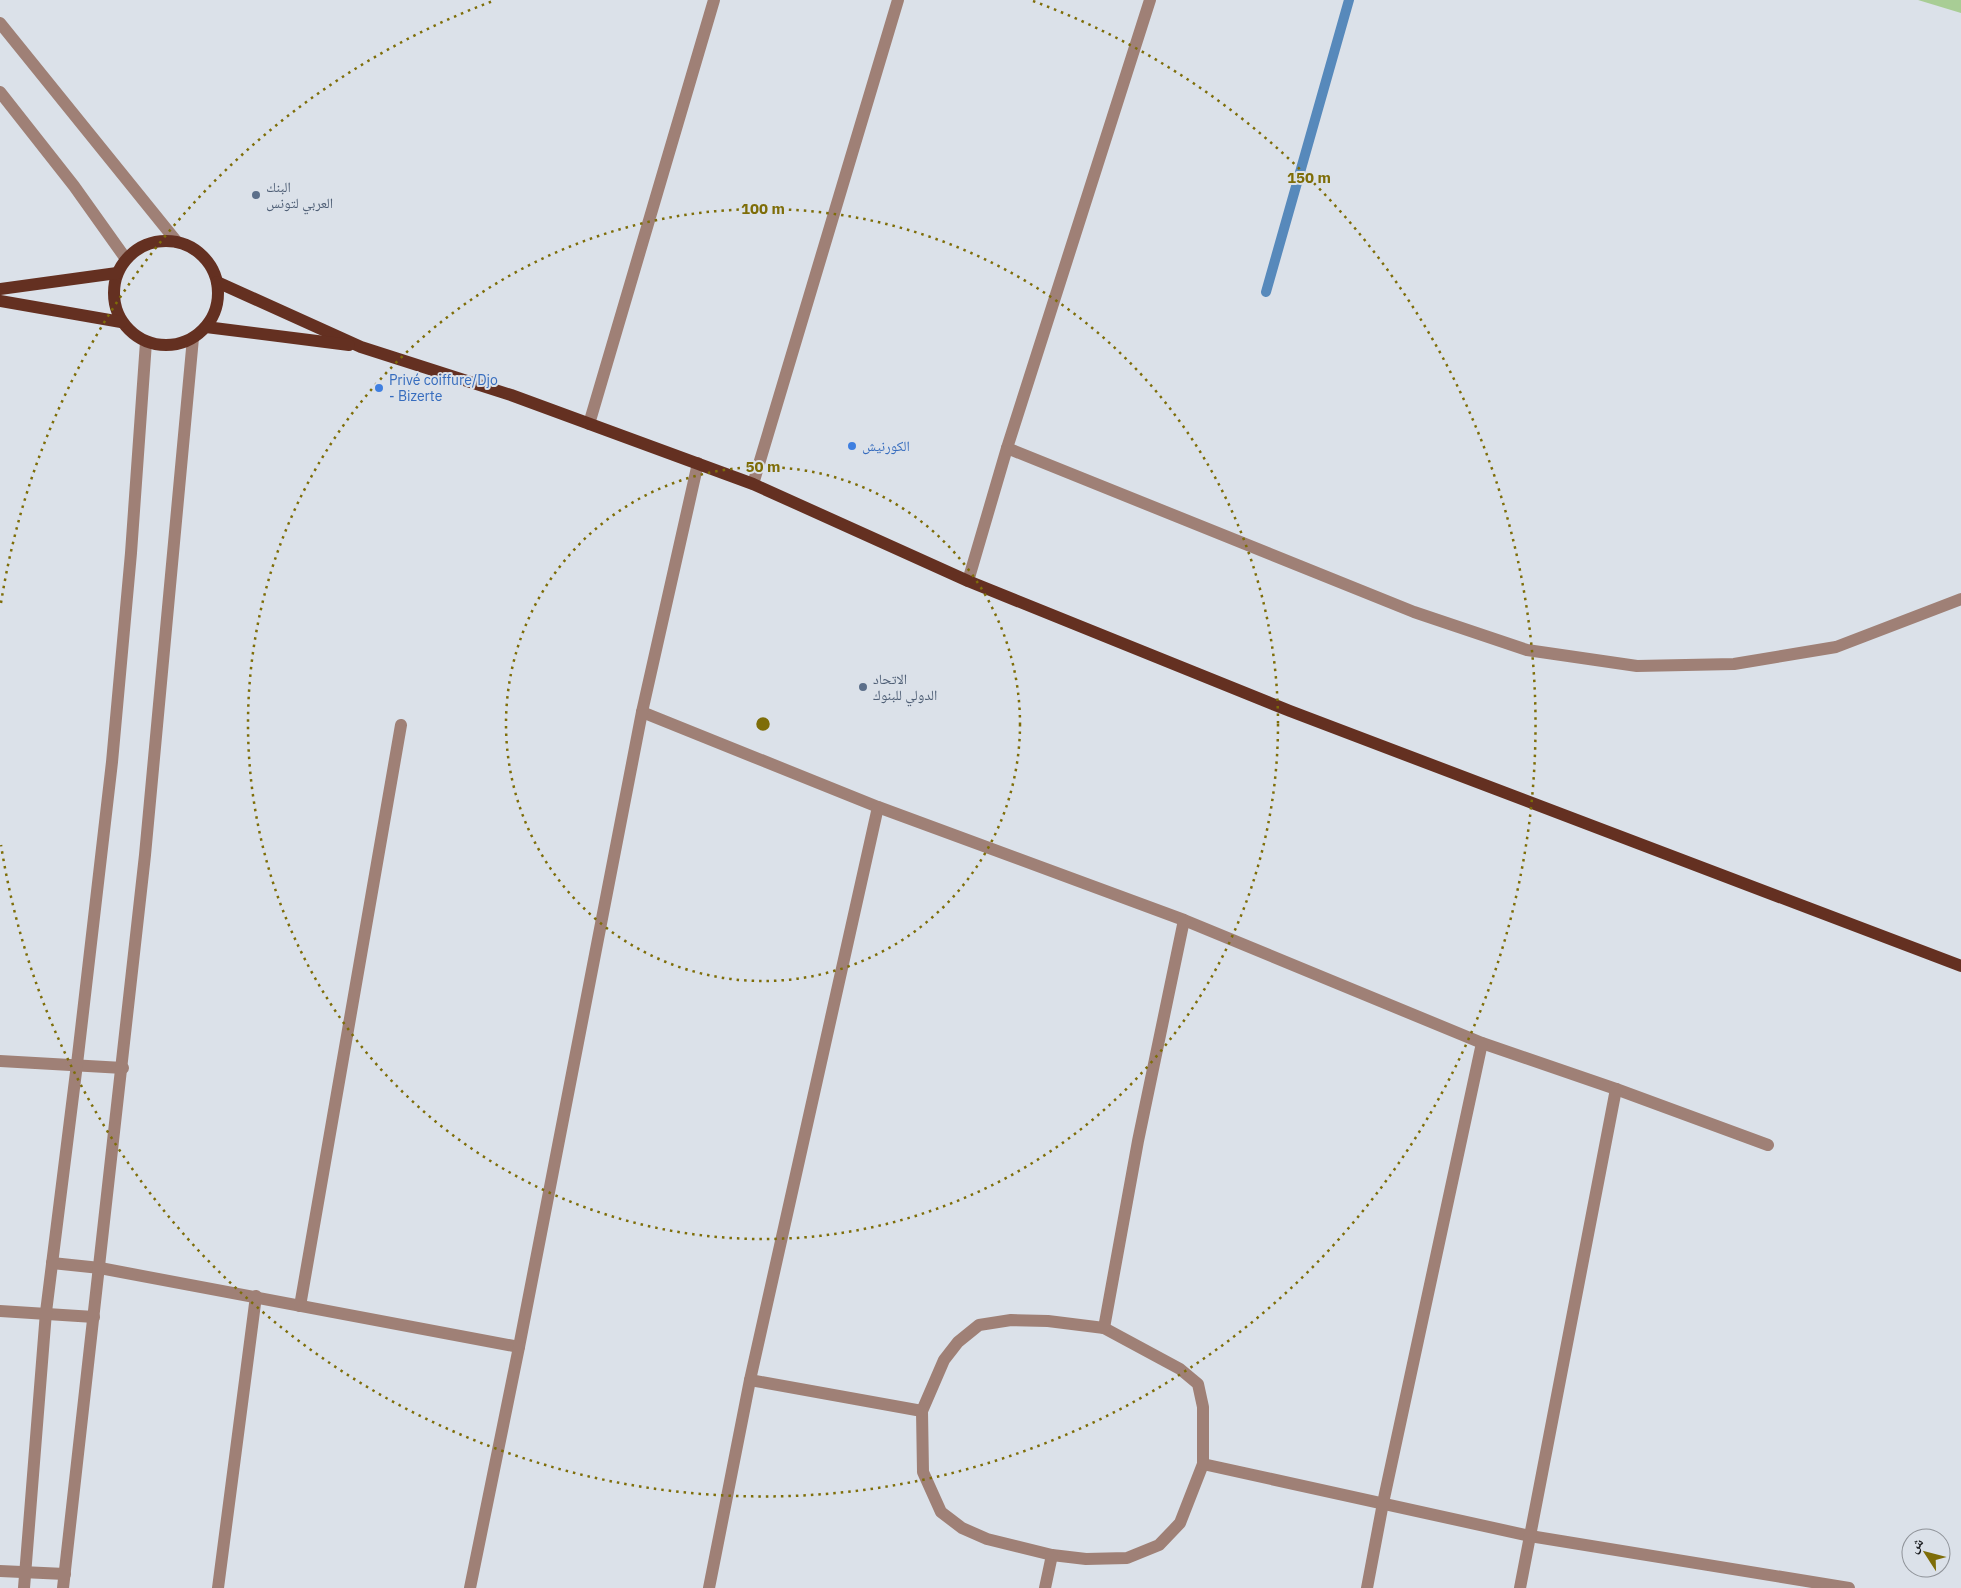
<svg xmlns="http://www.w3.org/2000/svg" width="1961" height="1588" font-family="'IBM Plex Sans','Noto Naskh Arabic',sans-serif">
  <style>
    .green { fill: #a8cd95 }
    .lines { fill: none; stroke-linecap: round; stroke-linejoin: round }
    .stream { stroke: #5789bb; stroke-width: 10 }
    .minor { stroke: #9f8076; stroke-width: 12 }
    .major { stroke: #643021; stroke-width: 12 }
    .ring { fill: none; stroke: #7e6d08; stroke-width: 2.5; stroke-dasharray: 2.5 5 }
    .service-dot { fill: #5c6f8a; stroke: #dbe1e9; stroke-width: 2 }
    .shop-dot { fill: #3f7fe0; stroke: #dbe1e9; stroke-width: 2 }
    .labels { text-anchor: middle; stroke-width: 4; stroke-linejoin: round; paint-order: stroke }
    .service-label { font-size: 14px; fill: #4e5e75; stroke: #dbe1e9; text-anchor: start }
    .shop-label { font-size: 14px; fill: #366cbe; stroke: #dbe1e9; text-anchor: start }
    .centre { fill: #7e6d08; stroke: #dbe1e9; stroke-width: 2.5 }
    .ring-label { font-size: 15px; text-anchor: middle; font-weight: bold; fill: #7e6d08; stroke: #dbe1e9; stroke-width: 4; stroke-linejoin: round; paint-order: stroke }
  </style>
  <rect width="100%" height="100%" fill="#dbe1e9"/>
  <polygon class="green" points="1918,0 1961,0 1961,13"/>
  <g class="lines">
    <polyline class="stream" points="1266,292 1349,0"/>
    <g class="minor">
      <polyline points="0,23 177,242"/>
      <polyline points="0,92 74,186 126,259"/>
      <polyline points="589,424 714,0"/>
      <polyline points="1007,448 1414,612 1527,650 1637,666 1734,664 1836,647 1961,599"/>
      <polyline points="753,484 898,0"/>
      <polyline points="968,581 1007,448 1150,0"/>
      <polyline points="642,712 878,807 1184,920 1482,1043 1616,1089 1768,1145"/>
      <polyline points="0,1061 123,1068"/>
      <polyline points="52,1263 100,1268 519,1347"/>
      <polyline points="300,1306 401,725"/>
      <polyline points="0,1311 94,1317"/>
      <polygon points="1011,1320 1048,1321 1104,1328 1180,1369 1198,1384 1203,1407 1203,1464 1180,1523 1159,1545 1127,1558 1086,1559 1052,1555 987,1539 962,1528 941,1512 923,1472 922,1411 944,1360 958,1342 979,1325"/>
      <polyline points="1104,1328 1138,1141 1184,920"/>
      <polyline points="750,1380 922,1411"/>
      <polyline points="1203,1464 1530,1536 1849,1588"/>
      <polyline points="0,1571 65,1574"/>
      <polyline points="24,1588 46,1312 77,1064 112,762 131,553 146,342"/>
      <polyline points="63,1588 145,855 193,338"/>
      <polyline points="218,1588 256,1296"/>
      <polyline points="470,1588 519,1347 642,712 698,463"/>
      <polyline points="709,1588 750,1380 878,807"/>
      <polyline points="1045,1588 1052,1555"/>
      <polyline points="1367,1588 1383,1503 1482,1043"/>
      <polyline points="1520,1588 1616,1089"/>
    </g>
    <g class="major">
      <circle cx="166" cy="293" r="52"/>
      <polyline points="217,282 361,347 511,395 753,484 968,581 1290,711 1961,966"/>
      <polyline points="0,289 117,273"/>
      <polyline points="0,301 121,322"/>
      <polyline points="206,327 349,345"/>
    </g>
  </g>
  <g class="ring">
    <circle cx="763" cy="724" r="257"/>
    <circle cx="763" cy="724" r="515"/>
    <path d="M1 603A772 772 0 0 1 493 1M1033 1A772 772 0 1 1 1 845"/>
  </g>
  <g class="service-dot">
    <circle cx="256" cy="195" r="5"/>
    <circle cx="863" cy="687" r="5"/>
  </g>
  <g class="shop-dot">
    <circle cx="379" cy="388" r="5"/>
    <circle cx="852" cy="446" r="5"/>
  </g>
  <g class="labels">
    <g class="service-label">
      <text x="266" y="192">البنك<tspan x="266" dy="16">العربي لتونس</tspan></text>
      <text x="873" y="684">الاتحاد<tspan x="873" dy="16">الدولي للبنوك</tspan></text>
    </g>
    <g class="shop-label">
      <text x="389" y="385">Privé coiffure/Djo<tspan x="389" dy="16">- Bizerte</tspan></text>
      <text x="862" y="451">الكورنيش</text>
    </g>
  </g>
  <circle cx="763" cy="724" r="8" class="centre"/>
  <g class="ring-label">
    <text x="1309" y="183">150 m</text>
    <text x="763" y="214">100 m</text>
    <text x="763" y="472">50 m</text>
  </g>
  <g transform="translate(1926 1553) rotate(306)"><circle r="24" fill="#dbe1e9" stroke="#8f9399"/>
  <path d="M0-4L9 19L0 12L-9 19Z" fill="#7e6d08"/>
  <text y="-8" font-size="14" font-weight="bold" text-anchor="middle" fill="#1d1f22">ش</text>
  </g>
</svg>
